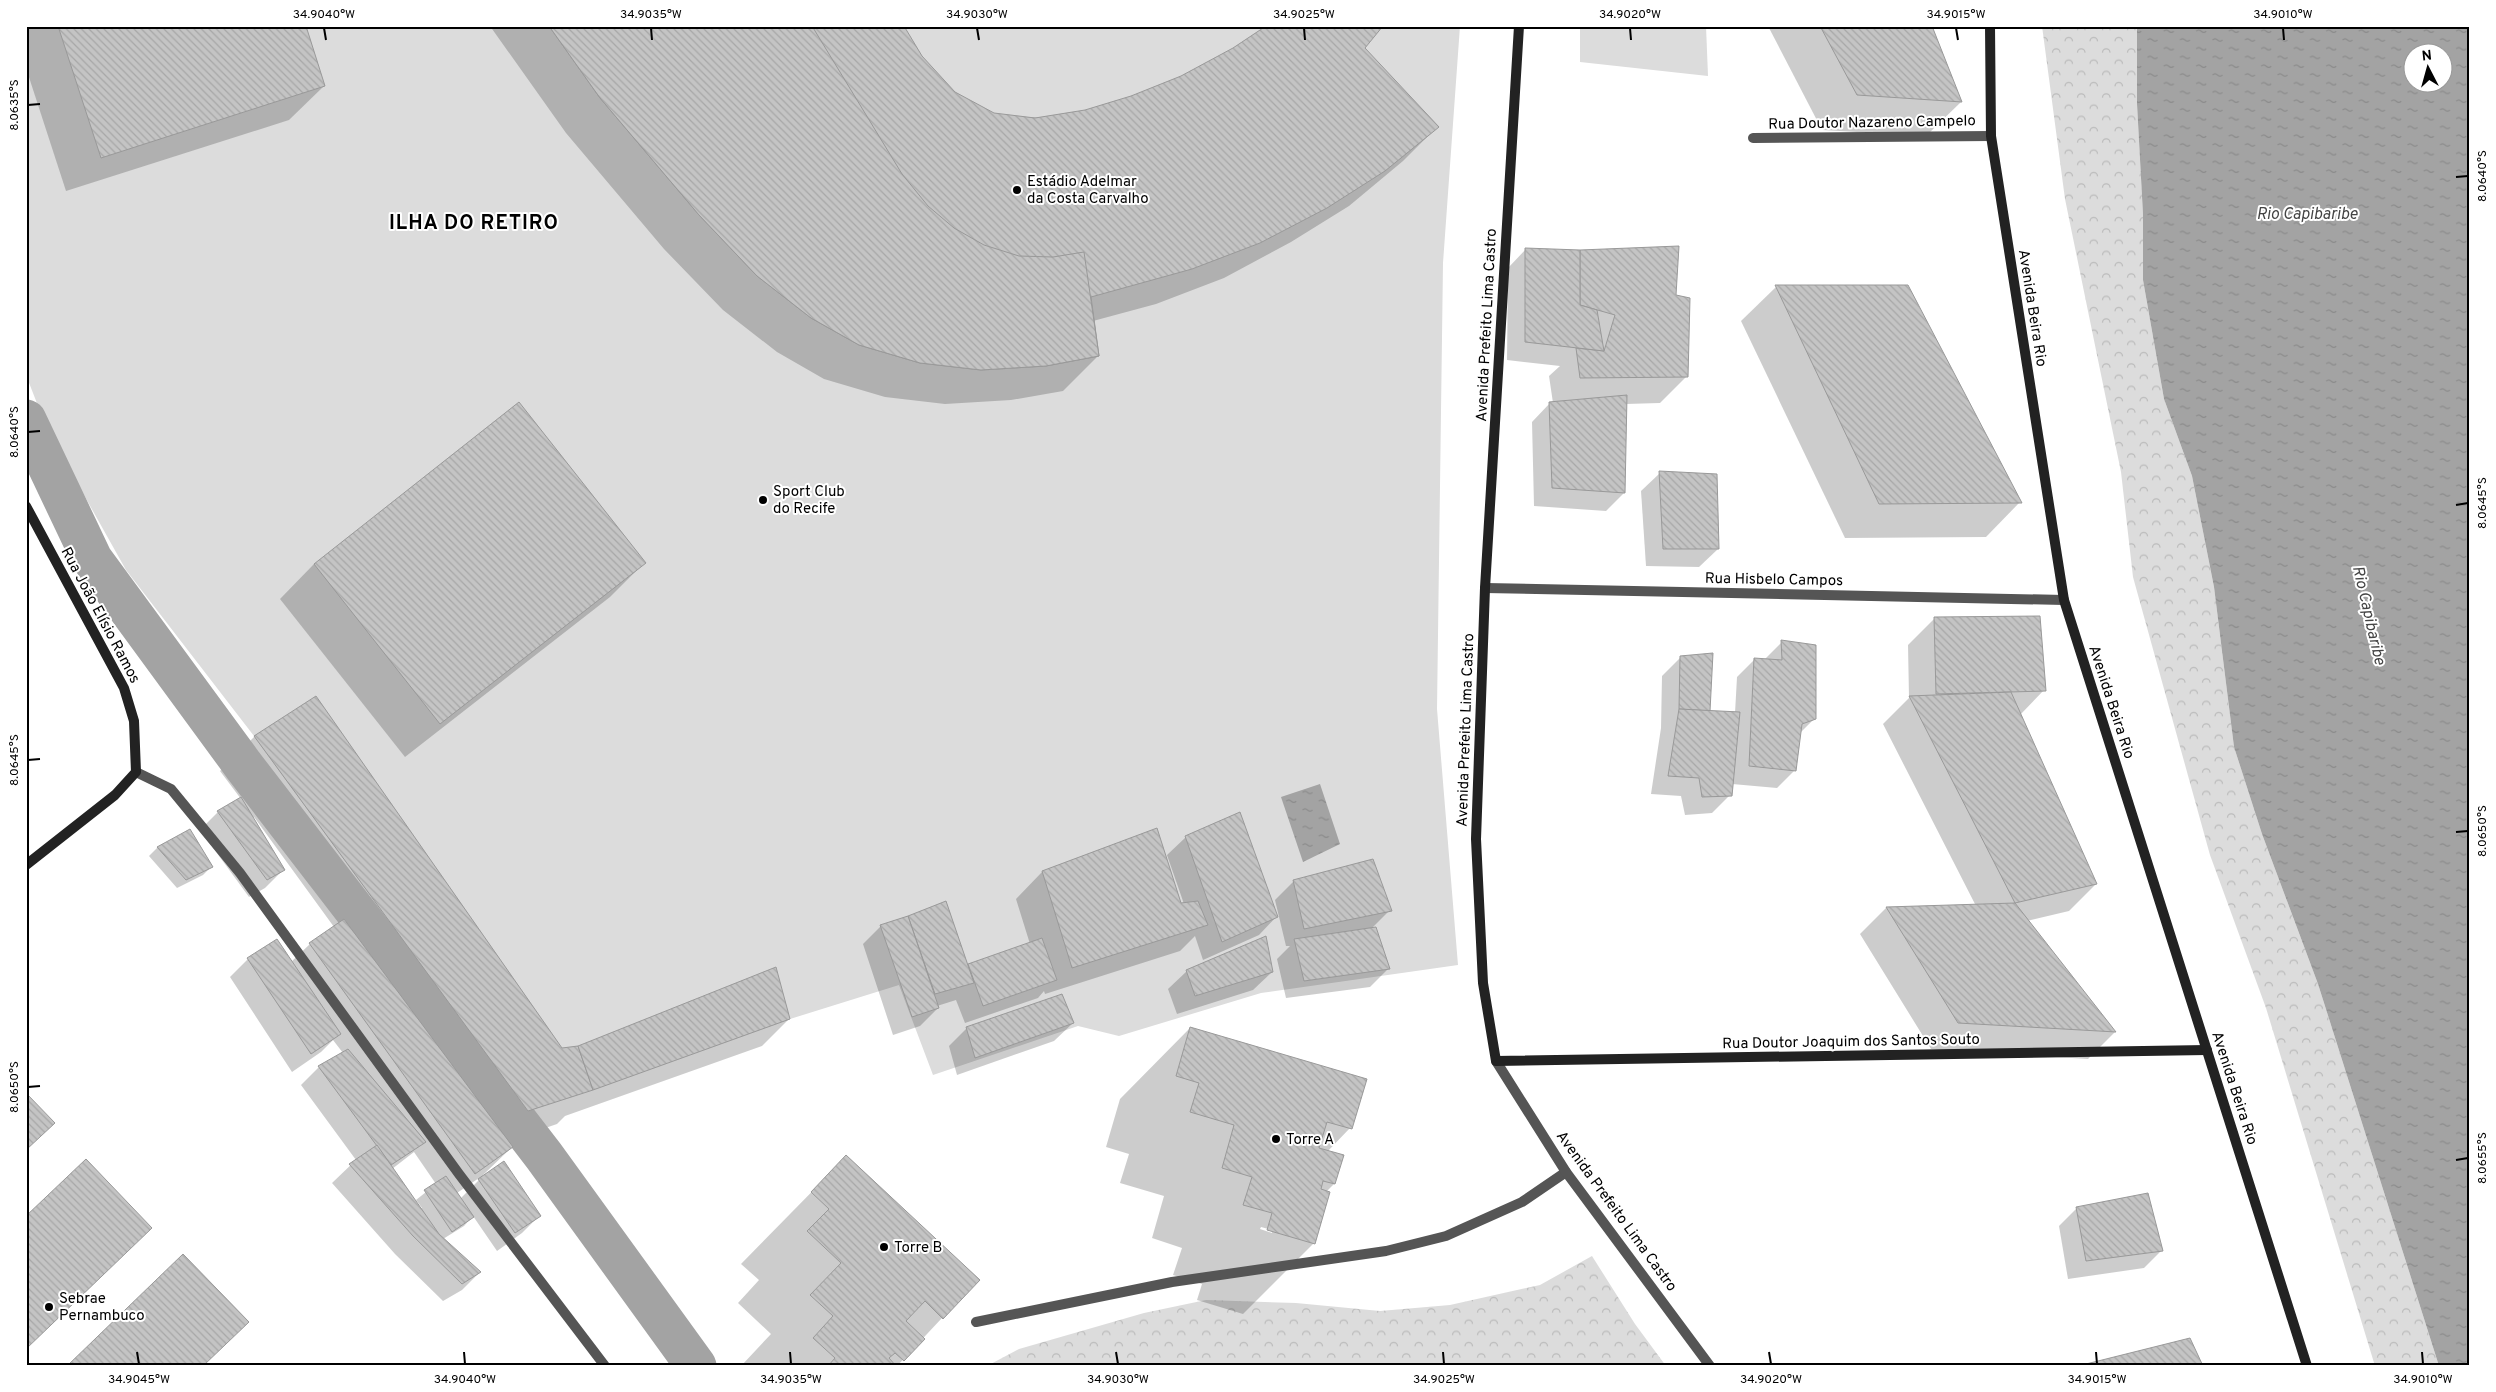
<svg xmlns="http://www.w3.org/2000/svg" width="2496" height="1392" font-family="Overpass,sans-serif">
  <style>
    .forest { fill: url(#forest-crowns) }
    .park { fill: #dcdcdc }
    .water { fill: url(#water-ripples); fill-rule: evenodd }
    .shadow { fill: #0003; fill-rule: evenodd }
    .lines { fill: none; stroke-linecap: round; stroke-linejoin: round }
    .canal { stroke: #a3a3a3; stroke-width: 41 }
    .building { fill: url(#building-back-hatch); stroke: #999 }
    .lane { stroke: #555; stroke-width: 10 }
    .street { stroke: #555; stroke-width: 10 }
    .secondary { stroke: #222; stroke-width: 10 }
    .ticks { fill: none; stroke: #000; stroke-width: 2 }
    .poi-dot { fill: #000; stroke: #fff; stroke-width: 2 }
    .labels { text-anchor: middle; stroke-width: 4; stroke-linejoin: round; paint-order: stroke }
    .street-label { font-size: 15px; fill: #000; stroke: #fff }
    .poi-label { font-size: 15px; fill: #000; stroke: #fff; text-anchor: start }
    .water-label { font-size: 16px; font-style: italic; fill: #444; stroke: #fff }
    .district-label { font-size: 20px; font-weight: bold; letter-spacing: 1px; fill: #000; stroke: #fff }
    .neatline { fill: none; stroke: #000; stroke-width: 2 }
    .ticks-label { font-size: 12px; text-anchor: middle; fill: #000 }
  </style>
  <defs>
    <pattern id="forest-crowns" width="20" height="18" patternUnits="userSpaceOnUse" patternTransform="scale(1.25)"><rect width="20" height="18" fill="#dcdcdc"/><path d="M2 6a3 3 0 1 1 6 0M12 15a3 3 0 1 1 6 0" fill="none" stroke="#bbb"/></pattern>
    <pattern id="water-ripples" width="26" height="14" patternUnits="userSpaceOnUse" patternTransform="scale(1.25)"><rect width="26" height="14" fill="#a3a3a3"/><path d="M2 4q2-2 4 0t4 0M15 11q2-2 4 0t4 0" fill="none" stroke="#8b8b8b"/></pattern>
    <pattern id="building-back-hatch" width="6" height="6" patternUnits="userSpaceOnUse" patternTransform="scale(1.25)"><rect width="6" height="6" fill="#c4c4c4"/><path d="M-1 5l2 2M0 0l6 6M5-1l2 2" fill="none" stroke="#a7a7a7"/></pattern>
  </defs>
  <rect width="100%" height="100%" fill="#fff"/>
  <g class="forest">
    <polygon points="2042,26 2137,26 2137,104 2143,215 2143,280 2164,399 2192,476 2214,587 2234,747 2262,834 2318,984 2439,1366 2375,1366 2266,1008 2210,855 2133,577 2121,472 2065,199"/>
    <polygon points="1592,1256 1635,1324 1666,1366 987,1366 1019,1349 1144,1313 1206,1300 1296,1303 1380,1311 1450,1305 1540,1285"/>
  </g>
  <g class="park">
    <polygon points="26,26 1460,26 1443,263 1437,709 1458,965 1261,993 1119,1036 1078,1026 933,1075 899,985 790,1019 528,1111 254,736 126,570 47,429 26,375"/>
    <polygon points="1580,26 1706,26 1708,76 1580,62"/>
  </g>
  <g class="water">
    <path d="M2137 26H2470V1366H2439L2318 984 2262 834 2234 747 2214 587 2192 476 2164 399 2143 280V215L2137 104ZM2414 52H2444V82H2414Z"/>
    <polygon points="1320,784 1340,844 1303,862 1281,797"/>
  </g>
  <g class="shadow">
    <polygon points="26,26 305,26 324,86 289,120 66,191 26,68"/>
    <polygon points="490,26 902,26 921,57 955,93 994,115 1043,118 1085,112 1363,48 1437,127 1403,161 1349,206 1291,242 1224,278 1156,304 1093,321 1098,356 1063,391 1011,400 945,404 885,397 824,379 777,352 723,310 664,249 566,133"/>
    <polygon points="1768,26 1930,26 1961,102 1926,136 1822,130"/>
    <polygon points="1526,249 1675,296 1686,377 1660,403 1626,404 1624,493 1606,511 1534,506 1532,422 1550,403 1553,403 1549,376 1560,366 1507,360 1508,268"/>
    <polygon points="1776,287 2020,502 1986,537 1845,538 1741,321"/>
    <polygon points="1660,473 1718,549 1699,567 1646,566 1641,491"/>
    <polygon points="645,562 610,597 405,757 280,599 314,564"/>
    <polygon points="1935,618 2044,690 2020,715 2096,884 2069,911 2027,921 2115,1032 2088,1059 1931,1049 1860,934 1886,908 1976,906 1883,724 1909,698 1908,645"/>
    <polygon points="1782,642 1815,718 1800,733 1795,770 1777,788 1732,784 1730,795 1712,813 1685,815 1681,796 1651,794 1661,728 1662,676 1680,658 1709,712 1735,713 1737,677 1755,659 1764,660"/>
    <path d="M255 736 562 1050 789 1019 762 1046 565 1116 557 1124 507 1141 512 1147 483 1175 540 1215 522 1233 497 1251 473 1216 464 1226 443 1239 480 1272 462 1290 443 1301 395 1254 332 1183 356 1160 301 1085 319 1067 343 1053 333 1040 321 1052 292 1072 230 977 248 959 291 962 310 944 334 927 254 817 252 818 283 870 265 888 249 897 200 830 218 812 241 799 220 771ZM414 1152 436 1184 416 1200 422 1208 420 1209 392 1169ZM479 1178 480 1179 460 1199 457 1193Z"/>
    <polygon points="190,831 211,867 203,875 177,888 149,856 157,848"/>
    <polygon points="1186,837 1277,916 1259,935 1203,960 1195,936 1180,951 1045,994 1044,991 1038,998 965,1023 956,1000 937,1006 938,1008 920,1026 893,1035 863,944 881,926 946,903 967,966 1030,944 1016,899 1042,872 1184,904 1167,855"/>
    <polygon points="1293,882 1390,910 1371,929 1388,969 1370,987 1286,998 1277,959 1290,946 1286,946 1275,900"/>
    <polygon points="1187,971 1272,972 1253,990 1177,1014 1168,989"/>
    <polygon points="1073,1023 1054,1041 957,1075 949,1046 967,1028"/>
    <path d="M1190 1028 1350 1128 1327 1152 1342 1156 1334 1184 1326 1192 1314 1243 1243 1314 1197 1300 1202 1284 1173 1275 1182 1248 1152 1238 1164 1196 1120 1183 1129 1154 1106 1147 1120 1099ZM1261 1227 1272 1230V1233L1260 1229Z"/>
    <polygon points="846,1157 942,1318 897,1366 741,1366 771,1334 738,1303 759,1280 741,1264"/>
    <polygon points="2077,1208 2162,1250 2144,1268 2068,1279 2059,1226"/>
  </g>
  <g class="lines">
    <polyline class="canal" points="26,420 92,559 243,765 544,1156 696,1366"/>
  </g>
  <g class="building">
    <polygon points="58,26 306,26 325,86 101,158"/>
    <polygon points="549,26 904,26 922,56 955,92 994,113 1035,118 1085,110 1131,96 1181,76 1233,48 1266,26 1383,26 1365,48 1439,127 1385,171 1327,208 1260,243 1192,269 1091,297 1099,356 1046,366 981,370 920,363 859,345 811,318 757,276 699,215 600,98"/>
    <polygon points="549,26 812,26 902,174 928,206 954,228 984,245 1019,256 1053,257 1084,252 1099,356 1046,366 981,370 920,363 859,345 811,318 757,276 699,215 600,98"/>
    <polygon points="1820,26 1932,26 1962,102 1857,95"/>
    <polygon points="1679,246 1676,295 1690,298 1688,377 1580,378 1576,348 1604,351 1615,315 1580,305 1580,250"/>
    <polygon points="1525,248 1580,250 1580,305 1597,310 1604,351 1525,342"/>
    <polygon points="1775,285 1908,285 2022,503 1879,504"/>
    <polygon points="1627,395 1625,493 1552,488 1549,402"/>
    <polygon points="519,402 646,563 440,724 314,564"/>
    <polygon points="1659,471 1717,474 1719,549 1663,549"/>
    <polygon points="2040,616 2046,691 1936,694 1934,617"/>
    <polygon points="1781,640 1816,645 1816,719 1802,724 1796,771 1749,766 1754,658 1782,660"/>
    <polygon points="1713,653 1710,711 1679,709 1680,656"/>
    <polygon points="2011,692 2097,884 2015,903 1909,696"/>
    <polygon points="316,696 562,1048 578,1046 593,1090 528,1111 254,736"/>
    <polygon points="1679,709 1740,712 1732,796 1702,797 1699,778 1668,776"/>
    <polygon points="241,797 285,870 267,880 217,811"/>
    <polygon points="1240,812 1278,917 1222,942 1185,836"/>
    <polygon points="1157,828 1181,903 1198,901 1208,925 1072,968 1042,871"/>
    <polygon points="190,829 213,867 186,880 157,847"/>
    <polygon points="1373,859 1392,911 1304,929 1293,880"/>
    <polygon points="946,901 974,983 935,994 908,916"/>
    <polygon points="2015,903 2116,1032 1958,1023 1886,907"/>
    <polygon points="908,916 939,1008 912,1017 880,925"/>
    <polygon points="344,919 513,1147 475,1174 309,943"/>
    <polygon points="1376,927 1390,969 1304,981 1294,939"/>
    <polygon points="1266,936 1273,972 1195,996 1186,970"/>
    <polygon points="1042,938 1057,980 983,1006 968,964"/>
    <polygon points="277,939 341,1034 311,1054 247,958"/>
    <polygon points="776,967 790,1019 593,1090 578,1046"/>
    <polygon points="1062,994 1074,1023 975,1058 966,1027"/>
    <polygon points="1190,1027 1367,1079 1352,1129 1327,1122 1319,1148 1344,1155 1335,1184 1323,1181 1321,1189 1330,1192 1315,1244 1267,1230 1272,1213 1243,1205 1252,1177 1222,1168 1234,1125 1190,1112 1199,1083 1176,1076"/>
    <polygon points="348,1049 426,1142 391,1165 318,1066"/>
    <polygon points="26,1093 55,1123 26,1150"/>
    <polygon points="377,1145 439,1234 481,1272 462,1284 413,1236 349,1164"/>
    <polygon points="846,1155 980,1280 943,1319 925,1301 906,1321 925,1339 904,1361 895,1353 889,1358 896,1366 828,1366 835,1358 813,1338 833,1316 810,1295 841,1263 807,1231 829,1209 811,1192"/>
    <polygon points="86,1159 152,1228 26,1349 26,1216"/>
    <polygon points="504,1161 541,1216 515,1233 478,1179"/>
    <polygon points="446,1176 474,1217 452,1232 424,1190"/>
    <polygon points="2148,1193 2163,1251 2086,1261 2076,1207"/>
    <polygon points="183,1254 249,1322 203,1366 67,1366"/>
    <polygon points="2190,1338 2203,1366 2078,1366"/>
  </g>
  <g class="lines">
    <g class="lane">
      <polyline points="136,772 171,789 240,873 459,1174 605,1366"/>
      <polyline points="976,1322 1172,1282 1386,1251 1446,1236 1522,1202 1566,1172"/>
    </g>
    <g class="street">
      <polyline points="1753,138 1991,136"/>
      <polyline points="1485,588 2064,600"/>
      <polyline points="1496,1061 1566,1172 1710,1366"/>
    </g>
    <g class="secondary">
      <polyline points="1519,26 1485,588 1476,839 1483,983 1496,1061 2207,1050"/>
      <polyline points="1990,26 1991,136 2064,600 2307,1366"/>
      <polyline points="26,506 124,688 134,721 136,772 115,795 26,865"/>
    </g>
  </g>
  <path class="ticks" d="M324 28 326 40M651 28 652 40M977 28 979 40M1304 28 1305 40M1630 28 1631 40M1956 28 1958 40M2283 28 2284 40M28 105 40 104M2456 177 2468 176M28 432 40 431M2456 505 2468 503M28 760 40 759M2456 832 2468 831M28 1087 40 1086M2456 1160 2468 1158M137 1352 139 1364M464 1352 465 1364M790 1352 791 1364M1116 1352 1118 1364M1443 1352 1444 1364M1769 1352 1771 1364M2096 1352 2097 1364M2422 1352 2423 1364"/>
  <g class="poi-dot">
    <circle cx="1017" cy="190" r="5"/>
    <circle cx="763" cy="500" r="5"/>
    <circle cx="1276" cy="1139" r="5"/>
    <circle cx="884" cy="1247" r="5"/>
    <circle cx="49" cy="1307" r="5"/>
  </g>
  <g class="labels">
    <g class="street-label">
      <text transform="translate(1872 122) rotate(-1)" y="5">Rua Doutor Nazareno Campelo</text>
      <text transform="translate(2033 308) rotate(81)" y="5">Avenida Beira Rio</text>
      <text transform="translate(1486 325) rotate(-87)" y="5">Avenida Prefeito Lima Castro</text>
      <text transform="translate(1774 579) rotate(1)" y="5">Rua Hisbelo Campos</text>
      <text transform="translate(101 615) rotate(62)" y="5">Rua João Elísio Ramos</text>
      <text transform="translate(2112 702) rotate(72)" y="5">Avenida Beira Rio</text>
      <text transform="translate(1465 730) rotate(-88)" y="5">Avenida Prefeito Lima Castro</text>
      <text transform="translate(1851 1041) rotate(-1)" y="5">Rua Doutor Joaquim dos Santos Souto</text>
      <text transform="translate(2235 1088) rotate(72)" y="5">Avenida Beira Rio</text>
      <text transform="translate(1617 1211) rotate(54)" y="5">Avenida Prefeito Lima Castro</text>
    </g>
    <g class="poi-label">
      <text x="1027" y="186">Estádio Adelmar<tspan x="1027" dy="17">da Costa Carvalho</tspan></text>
      <text x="773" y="496">Sport Club<tspan x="773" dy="17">do Recife</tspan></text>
      <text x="1286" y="1144">Torre A</text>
      <text x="894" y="1252">Torre B</text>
      <text x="59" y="1303">Sebrae<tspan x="59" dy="17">Pernambuco</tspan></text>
    </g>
    <g class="water-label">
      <text x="2307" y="219">Rio Capibaribe</text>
      <text transform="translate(2370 615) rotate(77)" y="6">Rio Capibaribe</text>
    </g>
    <g class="district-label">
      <text x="474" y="229">ILHA DO RETIRO</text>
    </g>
  </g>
  <rect width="2496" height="1392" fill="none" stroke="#ffffff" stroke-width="55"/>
  <g transform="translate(2428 68) rotate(354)"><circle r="24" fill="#ffffff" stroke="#999999"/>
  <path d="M0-4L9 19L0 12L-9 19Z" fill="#000000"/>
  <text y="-8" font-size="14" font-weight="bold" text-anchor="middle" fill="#000000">N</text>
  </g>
  <rect x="28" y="28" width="2440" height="1336" class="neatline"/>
  <g class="ticks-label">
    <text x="324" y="18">34.9040°W</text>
    <text x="651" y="18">34.9035°W</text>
    <text x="977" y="18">34.9030°W</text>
    <text x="1304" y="18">34.9025°W</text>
    <text x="1630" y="18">34.9020°W</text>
    <text x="1956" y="18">34.9015°W</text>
    <text x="2283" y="18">34.9010°W</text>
    <text transform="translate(14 105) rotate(-90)" y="4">8.0635°S</text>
    <text transform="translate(2482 176) rotate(-90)" y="4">8.0640°S</text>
    <text transform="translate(14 432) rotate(-90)" y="4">8.0640°S</text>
    <text transform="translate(2482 503) rotate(-90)" y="4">8.0645°S</text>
    <text transform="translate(14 760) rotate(-90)" y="4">8.0645°S</text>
    <text transform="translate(2482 831) rotate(-90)" y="4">8.0650°S</text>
    <text transform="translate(14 1087) rotate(-90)" y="4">8.0650°S</text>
    <text transform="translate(2482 1158) rotate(-90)" y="4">8.0655°S</text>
    <text x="139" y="1383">34.9045°W</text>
    <text x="465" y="1383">34.9040°W</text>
    <text x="791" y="1383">34.9035°W</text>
    <text x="1118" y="1383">34.9030°W</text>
    <text x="1444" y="1383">34.9025°W</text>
    <text x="1771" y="1383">34.9020°W</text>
    <text x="2097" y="1383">34.9015°W</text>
    <text x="2423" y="1383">34.9010°W</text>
  </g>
</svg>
